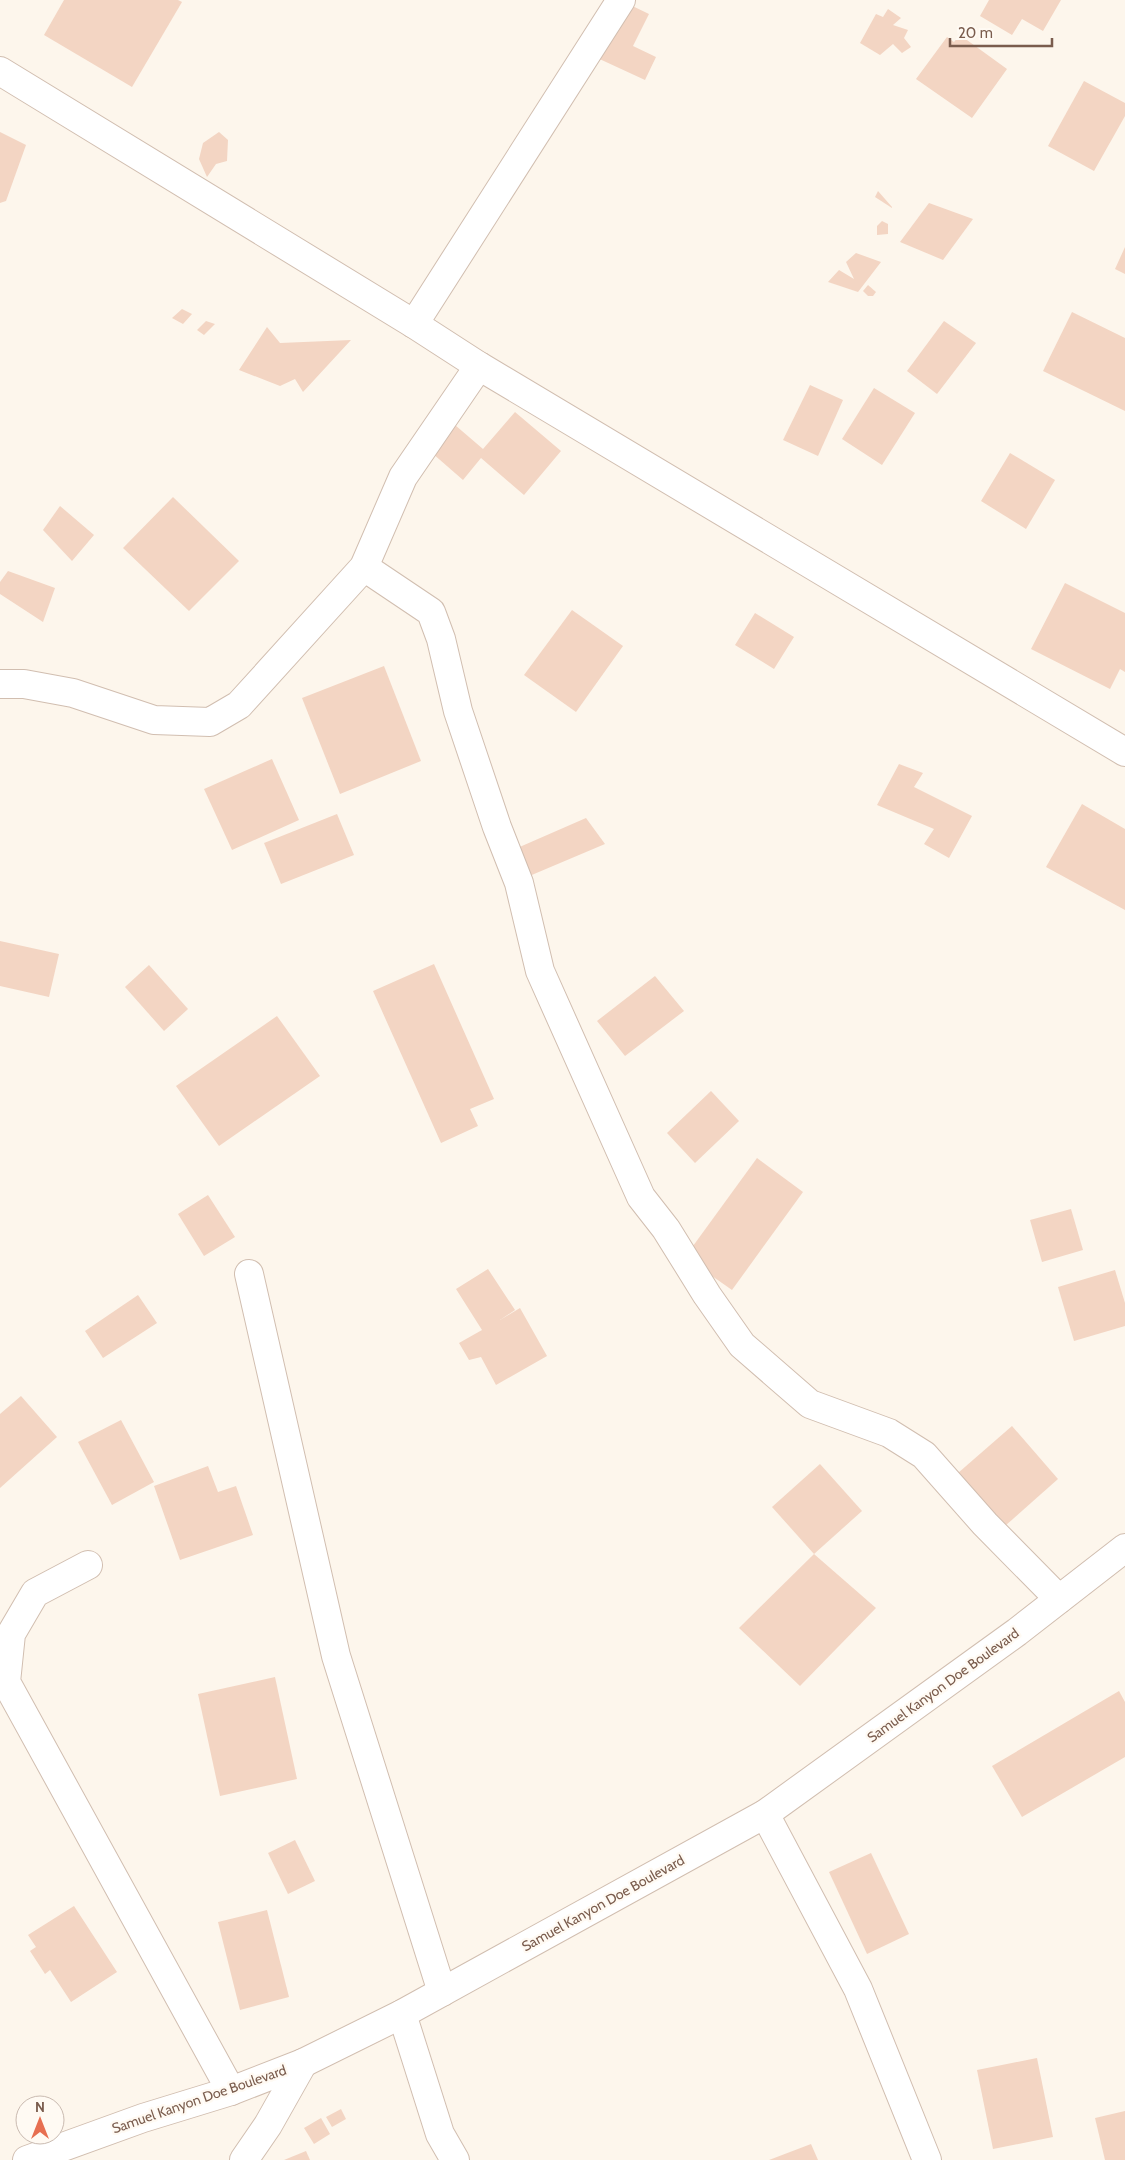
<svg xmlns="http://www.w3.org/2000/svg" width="1125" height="2160" font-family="Cabin,sans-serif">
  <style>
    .building { fill: #f3d5c3 }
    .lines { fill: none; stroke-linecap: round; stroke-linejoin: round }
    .minor-casing { stroke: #d1beb0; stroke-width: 30 }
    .minor { stroke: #fff; stroke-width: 28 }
    .labels { text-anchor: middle; stroke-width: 4.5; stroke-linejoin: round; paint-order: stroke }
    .street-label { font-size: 14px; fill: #7a5c4d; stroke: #fffaf3 }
  </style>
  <rect width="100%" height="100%" fill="#fdf6ec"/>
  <g class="building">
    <polygon points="64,0 178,0 182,2 132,87 44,35"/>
    <polygon points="620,0 649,14 633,46 656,57 645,80 593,56"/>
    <polygon points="989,0 1061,0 1043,31 1022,19 1012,35 980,16"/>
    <polygon points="888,9 901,18 893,25 908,30 904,38 911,47 902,53 893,44 880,55 860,43 876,14 883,17"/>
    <polygon points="960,35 1007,69 972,118 916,79 947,37 954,42"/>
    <polygon points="1084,81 1125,103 1125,116 1094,171 1048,146"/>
    <polygon points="0,132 26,145 6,201 0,203"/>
    <polygon points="219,132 228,140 227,161 216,164 207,177 199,159 203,143"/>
    <polygon points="878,191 892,207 892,208 875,197"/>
    <polygon points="929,203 973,219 943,260 900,242"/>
    <polygon points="882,221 888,224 888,234 877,235 877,226"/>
    <polygon points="1125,247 1125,274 1115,269"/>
    <polygon points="856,253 881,262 858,292 828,282 839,270 854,279 846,262"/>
    <polygon points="868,285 876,292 873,296 868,296 863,291"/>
    <polygon points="182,309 192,314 183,324 172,318"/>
    <polygon points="1072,312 1125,338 1125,411 1043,371"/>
    <polygon points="206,321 215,324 204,335 197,330"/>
    <polygon points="944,321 976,343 937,394 907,371"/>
    <polygon points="267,327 280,343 351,340 303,392 295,379 280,386 239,370"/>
    <polygon points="810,385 843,400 818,456 783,440"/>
    <polygon points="874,388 915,413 882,465 842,439"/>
    <polygon points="515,412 561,451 524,495 481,458 463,480 432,453 455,425 483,449"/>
    <polygon points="1010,453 1055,480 1026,529 981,501"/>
    <polygon points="173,497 239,561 189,611 123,548"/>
    <polygon points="60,506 94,535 72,561 43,530"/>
    <polygon points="8,571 55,588 43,622 0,594 0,582"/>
    <polygon points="1065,583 1125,613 1125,672 1120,669 1110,689 1031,649"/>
    <polygon points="572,610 623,646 576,712 524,675"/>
    <polygon points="755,613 794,637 774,669 735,645"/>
    <polygon points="384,666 421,761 340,794 302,698"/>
    <polygon points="272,759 299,820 232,850 204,789"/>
    <polygon points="899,764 923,773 914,787 972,816 949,858 924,844 934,829 877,805"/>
    <polygon points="1082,804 1125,829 1125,910 1046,867"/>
    <polygon points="337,814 354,855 281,884 264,843"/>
    <polygon points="586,818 605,844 527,877 515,849"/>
    <polygon points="0,941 59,954 49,997 0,986"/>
    <polygon points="434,964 494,1099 470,1109 478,1126 441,1143 373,991"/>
    <polygon points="149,965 188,1009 164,1031 125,987"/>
    <polygon points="655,976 684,1011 625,1056 597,1021"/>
    <polygon points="277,1016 320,1076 219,1146 176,1086"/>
    <polygon points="711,1091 739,1121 695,1163 667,1133"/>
    <polygon points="757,1158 803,1192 732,1290 685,1257"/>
    <polygon points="208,1195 235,1237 204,1256 178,1214"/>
    <polygon points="1071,1209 1083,1250 1042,1262 1030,1220"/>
    <polygon points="488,1269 515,1310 500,1320 520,1308 547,1356 496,1385 481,1357 469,1360 459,1343 482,1330 456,1289"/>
    <polygon points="1115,1270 1125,1303 1125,1326 1074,1341 1058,1287"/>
    <polygon points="138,1295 157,1323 103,1358 85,1331"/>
    <polygon points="21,1396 57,1437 0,1488 0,1414"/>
    <polygon points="121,1420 154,1482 112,1505 78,1442"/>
    <polygon points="1012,1426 1058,1479 1005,1526 958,1473"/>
    <polygon points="820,1464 862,1511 814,1554 772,1507"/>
    <polygon points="208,1466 218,1492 236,1486 253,1535 180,1560 154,1486"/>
    <polygon points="814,1554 876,1608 800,1686 739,1628"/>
    <polygon points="275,1677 297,1779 220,1796 198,1694"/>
    <polygon points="1119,1691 1125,1702 1125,1757 1022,1817 992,1766"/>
    <polygon points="295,1840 315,1881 288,1894 268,1853"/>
    <polygon points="871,1853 909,1934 867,1954 829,1872"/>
    <polygon points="74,1906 117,1972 71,2002 50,1970 45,1974 30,1951 36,1947 28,1935"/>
    <polygon points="267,1910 289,1997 240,2010 218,1922"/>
    <polygon points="1037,2058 1053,2137 993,2149 977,2070"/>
    <polygon points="341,2109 346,2119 332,2127 326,2117"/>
    <polygon points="1125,2111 1125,2160 1105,2160 1095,2118"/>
    <polygon points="321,2118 330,2134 314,2144 304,2128"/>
    <polygon points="811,2144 818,2160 769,2160"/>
    <polygon points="306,2151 310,2160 284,2160"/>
  </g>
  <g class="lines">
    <g class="minor-casing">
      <g id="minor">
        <polyline points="0,71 414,324 479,366 1125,752"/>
        <polyline points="414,324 621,0"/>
        <polyline points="364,567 431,612 441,639 458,711 497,827 519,883 540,971 641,1197 666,1229 707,1295 742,1345 810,1404 889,1433 924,1455 985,1524 1059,1599"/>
        <polyline points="0,684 24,684 73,693 154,720 210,722 239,705 364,567 403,477 479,366"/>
        <polyline points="249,1274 336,1656 442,1992"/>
        <polyline points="88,1565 35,1593 11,1634 6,1682 231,2091"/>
        <polyline points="765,1814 858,1989 927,2160"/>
        <polyline points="402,2014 440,2134 455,2160"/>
        <polyline points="27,2160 143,2118 231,2091 303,2063 402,2014 765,1814 1017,1632 1125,1548"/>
        <polyline points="244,2160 268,2125 303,2063"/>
      </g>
    </g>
    <use href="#minor" class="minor"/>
  </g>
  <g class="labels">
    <g class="street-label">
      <text transform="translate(943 1685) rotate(-36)" y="5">Samuel Kanyon Doe Boulevard</text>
      <text transform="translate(603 1903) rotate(-29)" y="5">Samuel Kanyon Doe Boulevard</text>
      <text transform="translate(199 2099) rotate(-19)" y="5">Samuel Kanyon Doe Boulevard</text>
    </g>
  </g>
  <g transform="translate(40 2120)"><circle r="24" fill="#fffaf3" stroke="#cabbb1"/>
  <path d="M0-4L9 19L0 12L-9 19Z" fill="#e76f51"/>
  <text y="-8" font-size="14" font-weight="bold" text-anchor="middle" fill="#7a5c4d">N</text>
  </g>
  <path d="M950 38v8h102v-8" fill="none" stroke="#7a5c4d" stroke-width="2.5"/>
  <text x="958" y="38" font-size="15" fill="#7a5c4d" stroke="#fffaf3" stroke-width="4" paint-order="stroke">20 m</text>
</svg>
